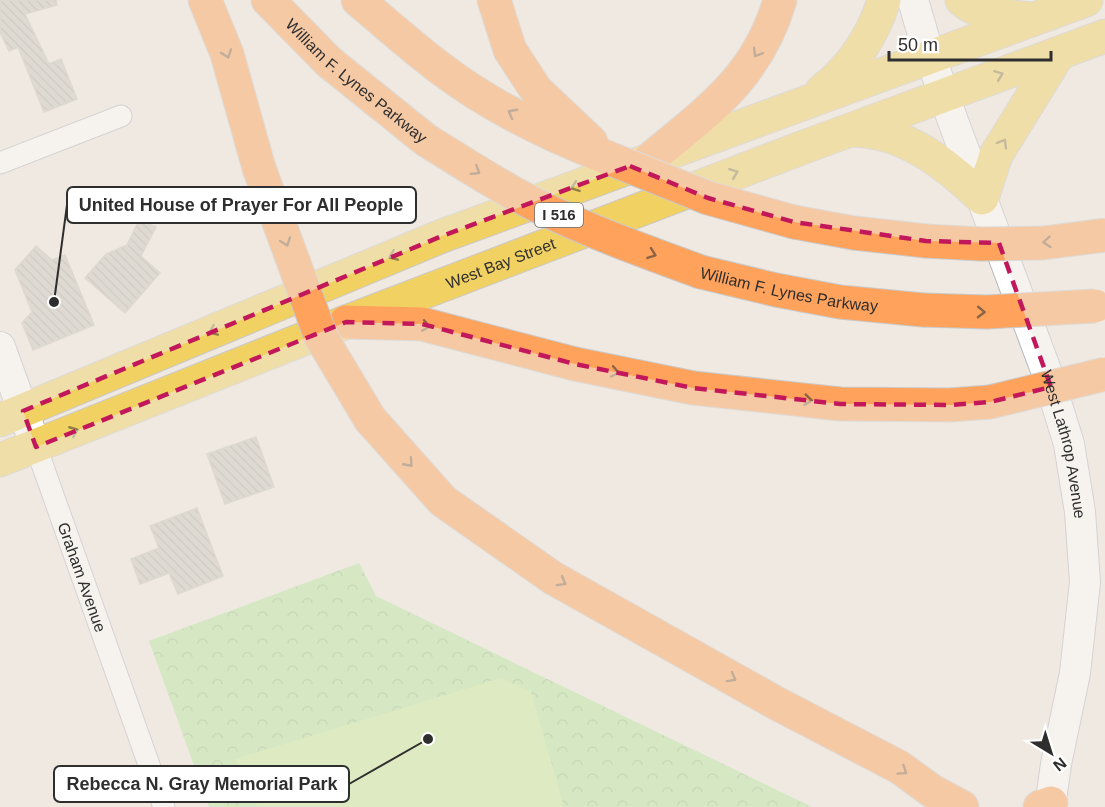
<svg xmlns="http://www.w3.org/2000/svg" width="1105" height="807" font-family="Helvetica,sans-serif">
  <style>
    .park { fill: url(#park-crowns) }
    .pitch { fill: #c9ec9a }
    .building { fill: url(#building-back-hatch); stroke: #cbc5ba; stroke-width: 1.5 }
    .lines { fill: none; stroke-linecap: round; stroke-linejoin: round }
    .street-casing { stroke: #b4b7c1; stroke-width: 23 }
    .secondary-casing { stroke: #b4b7c1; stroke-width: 32 }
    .primary-casing { stroke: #c9c9c9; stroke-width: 35 }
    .highway-casing { stroke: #c9c9c9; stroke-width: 35 }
    .street { stroke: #fff; stroke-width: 21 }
    .secondary { stroke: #fff; stroke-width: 30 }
    .primary { stroke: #f2d163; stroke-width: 33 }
    .highway { stroke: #ffa35c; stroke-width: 33 }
    .highway-bridge-casing { stroke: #c9c9c9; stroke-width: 35; stroke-linecap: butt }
    .highway-bridge { stroke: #ffa35c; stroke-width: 33 }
    .oneway { stroke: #8c6343 }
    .oneway2 { stroke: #908048 }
    .marked { fill: none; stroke: #c2185b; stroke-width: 4.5; stroke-dasharray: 12 8; stroke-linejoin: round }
    .labels { text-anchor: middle; stroke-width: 6; stroke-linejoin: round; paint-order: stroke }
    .shield { fill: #fff; stroke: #6d6d6d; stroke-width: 1.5 }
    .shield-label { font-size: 15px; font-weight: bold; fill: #2e2e2e }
    .street-label { font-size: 16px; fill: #2e2e2e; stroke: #fff }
    .leader { fill: none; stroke: #2e2e2e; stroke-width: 2 }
    .callout-dot { fill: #2e2e2e; stroke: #fff; stroke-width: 2 }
    .callout { fill: #fff; stroke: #2e2e2e; stroke-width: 2 }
    .callout-label { font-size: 18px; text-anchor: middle; font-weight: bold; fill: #2e2e2e }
  </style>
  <defs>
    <pattern id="park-crowns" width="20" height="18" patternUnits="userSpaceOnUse" patternTransform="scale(1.5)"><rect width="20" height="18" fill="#b6e59e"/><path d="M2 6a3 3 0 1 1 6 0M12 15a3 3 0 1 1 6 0" fill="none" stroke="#9dc588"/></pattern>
    <pattern id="building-back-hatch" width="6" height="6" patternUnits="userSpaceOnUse" patternTransform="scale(1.5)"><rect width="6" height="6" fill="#cbc7bf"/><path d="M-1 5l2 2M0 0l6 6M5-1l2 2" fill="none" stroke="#afaba4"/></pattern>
  </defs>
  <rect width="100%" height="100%" fill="#efe9e1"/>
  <polygon class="park" points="359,563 376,596 812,807 209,807 149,641"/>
  <polygon class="pitch" points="501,678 531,692 564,807 257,807 235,759"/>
  <g class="building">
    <polygon points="0,0 56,0 57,5 25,14 49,64 61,59 77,99 44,112 18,47 9,51 0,32"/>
    <polygon points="139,220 156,227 141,256 160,273 125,313 85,278 106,254 127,245"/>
    <polygon points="36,246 52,260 65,255 94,325 33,350 22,323 32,312 15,270"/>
    <polygon points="256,437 274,487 225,504 207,454"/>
    <polygon points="197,508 223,576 178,594 169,573 140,584 131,559 159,548 150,526"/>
  </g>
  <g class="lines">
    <g class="street-casing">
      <g id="street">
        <polyline points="0,163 121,116"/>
        <path id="s1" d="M36 447 164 807"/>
      </g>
    </g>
    <g class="secondary-casing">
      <g id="secondary">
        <path id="s2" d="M913 0 924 38 953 121 1047 373 1069 444 1080 512 1085 582 1075 673 1056 764 1050 807"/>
        <polyline points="0,347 36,447"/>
      </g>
    </g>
    <g class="primary-casing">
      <g id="primary">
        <path d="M962 0C981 16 1008 16 1031 19"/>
        <path d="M822 91C851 68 873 36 884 0"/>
        <path d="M852 130C905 131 945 163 982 198L996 155 1059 53"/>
        <polyline points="0,420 442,236 1086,0"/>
        <path id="s3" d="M0 460 346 322 804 147 1105 36"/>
      </g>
    </g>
    <g class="highway-casing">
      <g id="highway">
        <polyline points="205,0 227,54 259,168"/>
        <path id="s4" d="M268 0 329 62 426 140"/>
        <path d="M358 0C385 23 412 47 440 68 491 107 551 136 611 159"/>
        <polyline points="494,0 510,50 536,90 591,142"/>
        <path d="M650 159C709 110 757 78 780 0"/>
        <polyline points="794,222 854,233 926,241"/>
        <path id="s5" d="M701 272 776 290 840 302 923 310"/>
        <polyline points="346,322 422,324 575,364 693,388 840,404 950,405 990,402"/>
        <polyline points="370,419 443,501 553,578 776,703 899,767 932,791 962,807"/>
        <polyline points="1040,807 1051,803"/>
      </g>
    </g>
    <use href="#street" class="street"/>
    <use href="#secondary" class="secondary"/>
    <use href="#primary" class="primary"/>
    <use href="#highway" class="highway"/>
    <g class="highway-bridge-casing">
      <g id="highway-bridge">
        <path d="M426 140C466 165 505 190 546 210 596 234 649 253 701 272"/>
        <polyline points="611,159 708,198 794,222"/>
        <polyline points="259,168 321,337 370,419"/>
        <polyline points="926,241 981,244 1043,243 1105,235"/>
        <polyline points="923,310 987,312 1095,306"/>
        <polyline points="990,402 1105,374"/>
      </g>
    </g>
    <use href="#highway-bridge" class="highway-bridge"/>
  </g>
  <defs><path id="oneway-chevron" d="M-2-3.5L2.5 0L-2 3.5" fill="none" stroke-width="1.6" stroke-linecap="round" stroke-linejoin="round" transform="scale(1.5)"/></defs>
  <g class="oneway">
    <use href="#oneway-chevron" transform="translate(757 53) rotate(121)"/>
    <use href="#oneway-chevron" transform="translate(227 54) rotate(71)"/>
    <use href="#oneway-chevron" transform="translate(512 113) rotate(-152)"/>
    <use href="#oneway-chevron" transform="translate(476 171) rotate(32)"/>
    <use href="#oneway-chevron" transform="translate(286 242) rotate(70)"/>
    <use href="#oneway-chevron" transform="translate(1047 242) rotate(175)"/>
    <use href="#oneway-chevron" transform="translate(652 254) rotate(20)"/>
    <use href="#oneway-chevron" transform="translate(981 312) rotate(1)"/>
    <use href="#oneway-chevron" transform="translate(426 326) rotate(11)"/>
    <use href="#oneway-chevron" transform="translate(615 372) rotate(11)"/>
    <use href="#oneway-chevron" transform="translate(808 400) rotate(6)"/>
    <use href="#oneway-chevron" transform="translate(409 463) rotate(48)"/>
    <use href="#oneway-chevron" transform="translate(562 582) rotate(29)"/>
    <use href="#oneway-chevron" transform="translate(732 678) rotate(29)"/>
    <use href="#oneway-chevron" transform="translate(903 771) rotate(34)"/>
  </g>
  <g class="oneway2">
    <use href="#oneway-chevron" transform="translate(999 75) rotate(-21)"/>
    <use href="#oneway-chevron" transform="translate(1003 143) rotate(-59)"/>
    <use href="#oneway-chevron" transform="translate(734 173) rotate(-21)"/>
    <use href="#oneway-chevron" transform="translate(575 187) rotate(160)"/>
    <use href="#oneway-chevron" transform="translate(393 256) rotate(157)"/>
    <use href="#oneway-chevron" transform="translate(213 331) rotate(157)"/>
    <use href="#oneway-chevron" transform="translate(74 431) rotate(-22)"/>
  </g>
  <path d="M0 0H1105V807H0ZM630 166 708 198 794 222 926 241 999 243 1051 387 990 402 950 405 840 404 693 388 575 364 422 324 346 322 36 447 23 411 442 236Z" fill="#efe9e1" fill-opacity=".55" fill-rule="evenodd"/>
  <path class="marked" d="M630 166 708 198 794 222 926 241 999 243 1051 387 990 402 950 405 840 404 693 388 575 364 422 324 346 322 36 447 23 411 442 236Z"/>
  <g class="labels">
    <rect class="shield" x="535" y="203" width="48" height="24" rx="4.5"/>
    <g class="shield-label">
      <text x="559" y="220">I 516</text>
    </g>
    <g class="street-label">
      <text dy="6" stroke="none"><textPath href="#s4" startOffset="120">William F. Lynes Parkway</textPath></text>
      <text dy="6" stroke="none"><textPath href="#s3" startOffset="538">West Bay Street</textPath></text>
      <text dy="6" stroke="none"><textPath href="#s5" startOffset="90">William F. Lynes Parkway</textPath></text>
      <text dy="6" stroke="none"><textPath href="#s2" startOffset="470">West Lathrop Avenue</textPath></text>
      <text dy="6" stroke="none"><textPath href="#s1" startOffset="138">Graham Avenue</textPath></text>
    </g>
  </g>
  <path class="leader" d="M54 302L67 205M428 739L349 784"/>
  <g class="callout-dot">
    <circle cx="54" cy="302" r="6"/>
    <circle cx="428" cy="739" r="6"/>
  </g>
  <g class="callout">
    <rect x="67" y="187" width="349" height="36" rx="6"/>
    <rect x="54" y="766" width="295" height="36" rx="6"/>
  </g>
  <g class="callout-label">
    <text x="241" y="211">United House of Prayer For All People</text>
    <text x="202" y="790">Rebecca N. Gray Memorial Park</text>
  </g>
  <g transform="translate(1051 753) rotate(142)" stroke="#ffffff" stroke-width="4.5" paint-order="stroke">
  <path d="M0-4.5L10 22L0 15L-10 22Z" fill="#2e2e2e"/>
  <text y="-9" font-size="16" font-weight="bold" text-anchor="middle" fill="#2e2e2e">N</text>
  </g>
  <path d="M889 51v9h162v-9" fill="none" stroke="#2e2e2e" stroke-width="3"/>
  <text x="898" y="51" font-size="18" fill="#2e2e2e" stroke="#ffffff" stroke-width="4.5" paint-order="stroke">50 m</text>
</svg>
